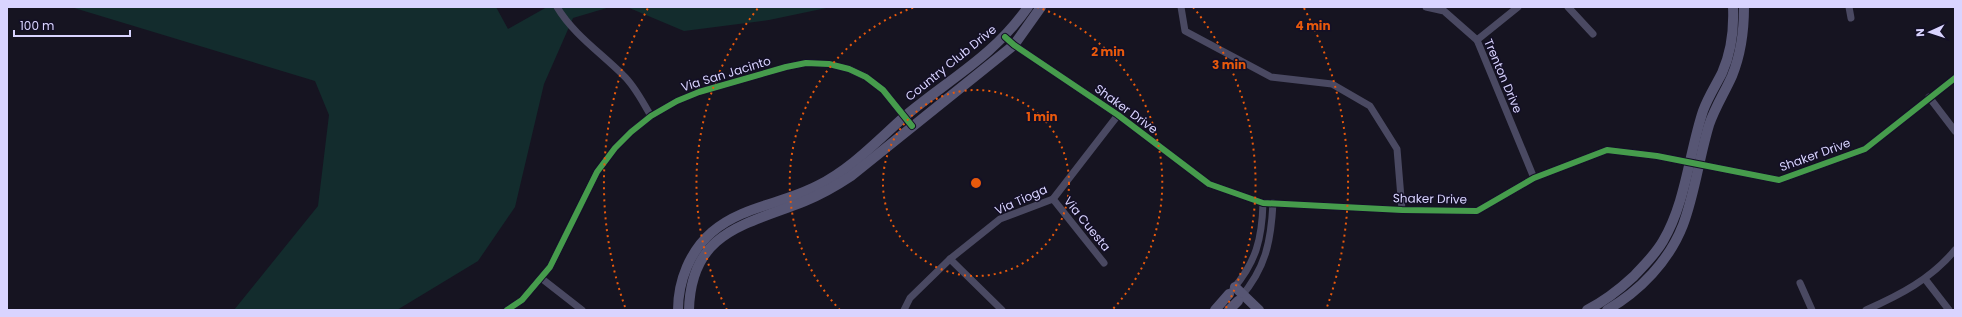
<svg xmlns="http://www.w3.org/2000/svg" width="1962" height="317" font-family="Poppins,sans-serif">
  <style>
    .green { fill: #132c2d }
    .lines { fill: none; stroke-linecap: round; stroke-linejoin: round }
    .street { stroke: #4a4962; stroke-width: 7 }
    .secondary { stroke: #575674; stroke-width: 10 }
    .cycleway-casing { stroke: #130f26; stroke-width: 8 }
    .cycleway { stroke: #469c4c; stroke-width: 6 }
    .ring { fill: none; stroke: #e8590c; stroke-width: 2; stroke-dasharray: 2 4 }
    .labels { text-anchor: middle; stroke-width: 3; stroke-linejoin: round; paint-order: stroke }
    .street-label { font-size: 12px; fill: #d9d4ff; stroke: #130f26 }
    .centre { fill: #e8590c; stroke: #130f26; stroke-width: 2 }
    .ring-label { font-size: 12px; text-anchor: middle; font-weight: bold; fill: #e8590c; stroke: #130f26; stroke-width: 3; stroke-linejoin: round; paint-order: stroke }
  </style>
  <rect width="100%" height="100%" fill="#161421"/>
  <g class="green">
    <polygon points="71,7 496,7 508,29 547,7 610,7 573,18 544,84 515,207 478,261 397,310 234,310 318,206 329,115 315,81"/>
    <polygon points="627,7 831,7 769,20 684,31"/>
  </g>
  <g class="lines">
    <g class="street">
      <path d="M557 7C573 34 601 53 623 75 635 86 643 103 651 116"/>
      <polyline points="1181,7 1185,31 1271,77 1332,84 1370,106 1397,149 1402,210"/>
      <polyline points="1426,7 1444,11 1477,40 1534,178"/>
      <polyline points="1568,7 1593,34"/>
      <polyline points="1849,7 1851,18"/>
      <polyline points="1005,37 1014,45 1118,115 1209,184 1263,203 1402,210 1477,211 1534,178 1607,150 1657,156 1779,180 1865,149 1955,78"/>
      <polyline points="1477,40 1518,7"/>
      <polyline points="1929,97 1955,131"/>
      <polyline points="1053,199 1104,263"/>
      <polyline points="950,259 1002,310"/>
      <polyline points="541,278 582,310"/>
      <polyline points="1925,279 1949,310"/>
      <polyline points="1800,283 1812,310"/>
      <path d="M1233 289C1256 262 1262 239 1263 203"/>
      <path d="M1240 298C1266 268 1271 241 1273 203"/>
      <polyline points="507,310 522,300 550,267 597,172 615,148 631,132 651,116 677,101 699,92 786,67 806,63 829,64 849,69 866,77 883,90 912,126"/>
      <polyline points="904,310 910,298 950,259 1000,219 1053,199 1118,115"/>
      <path d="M1866 310C1900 295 1931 279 1955 250"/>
    </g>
    <g class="secondary">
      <polyline points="1235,287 1259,310"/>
      <path d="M678 310C678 281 690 251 712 232 742 206 783 204 817 186 851 169 876 142 904 117 949 79 993 57 1028 7"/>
      <path d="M689 310C691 231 745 225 805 201 822 194 836 186 851 176L1014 45 1041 7"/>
      <polyline points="1215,310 1229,294"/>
      <polyline points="1229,310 1238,301"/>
      <path d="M1587 310C1605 301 1620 289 1634 276 1644 265 1655 255 1663 241 1686 202 1689 153 1703 111 1708 97 1716 85 1722 73 1731 53 1734 29 1733 7"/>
      <path d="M1607 310C1640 291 1669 261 1683 225 1695 193 1699 158 1709 125 1715 107 1725 92 1732 76 1741 54 1744 30 1744 7"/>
    </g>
    <g class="cycleway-casing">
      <g id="cycleway">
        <polyline points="1005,37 1014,45 1118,115 1209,184 1263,203 1402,210 1477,211 1534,178 1607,150 1657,156 1779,180 1865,149 1955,78"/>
        <polyline points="507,310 522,300 550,267 597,172 615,148 631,132 651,116 677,101 699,92 786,67 806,63 829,64 849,69 866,77 883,90 912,126"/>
      </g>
    </g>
    <use href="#cycleway" class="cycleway"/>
  </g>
  <g class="ring">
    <circle cx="976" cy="183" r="93"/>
    <path d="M840 310A186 186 0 0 1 915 7M1037 7A186 186 0 0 1 1112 310"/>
    <path d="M727 310A279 279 0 0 1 759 7M1193 7A279 279 0 0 1 1225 310"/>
    <path d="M625 307A372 372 0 0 1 648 8M1304 8A372 372 0 0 1 1327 307"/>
  </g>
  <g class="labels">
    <g class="street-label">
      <text transform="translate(951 63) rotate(-39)" y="4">Country Club Drive</text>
      <text transform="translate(726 74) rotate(-17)" y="4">Via San Jacinto</text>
      <text transform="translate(1503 76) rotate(67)" y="4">Trenton Drive</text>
      <text transform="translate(1126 109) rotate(36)" y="4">Shaker Drive</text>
      <text transform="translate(1815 155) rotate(-20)" y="4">Shaker Drive</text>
      <text transform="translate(1430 199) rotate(1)" y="4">Shaker Drive</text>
      <text transform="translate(1021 200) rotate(-24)" y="4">Via Tioga</text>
      <text transform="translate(1087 224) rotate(51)" y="4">Via Cuesta</text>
    </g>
  </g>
  <circle cx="976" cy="183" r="6" class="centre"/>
  <g class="ring-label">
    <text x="1313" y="30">4 min</text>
    <text x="1108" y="56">2 min</text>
    <text x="1229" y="69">3 min</text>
    <text x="1042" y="121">1 min</text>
  </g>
  <rect width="1962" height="317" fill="none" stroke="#d9d4ff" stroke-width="16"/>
  <g transform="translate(1930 32) rotate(267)" stroke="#130f26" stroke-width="3" paint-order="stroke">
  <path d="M0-3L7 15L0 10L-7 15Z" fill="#d9d4ff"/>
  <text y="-6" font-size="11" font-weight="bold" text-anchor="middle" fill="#d9d4ff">N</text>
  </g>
  <path d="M14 30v6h116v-6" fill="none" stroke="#d9d4ff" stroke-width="2"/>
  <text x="20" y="30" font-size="12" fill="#d9d4ff" stroke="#130f26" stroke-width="3" paint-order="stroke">100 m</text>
</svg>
